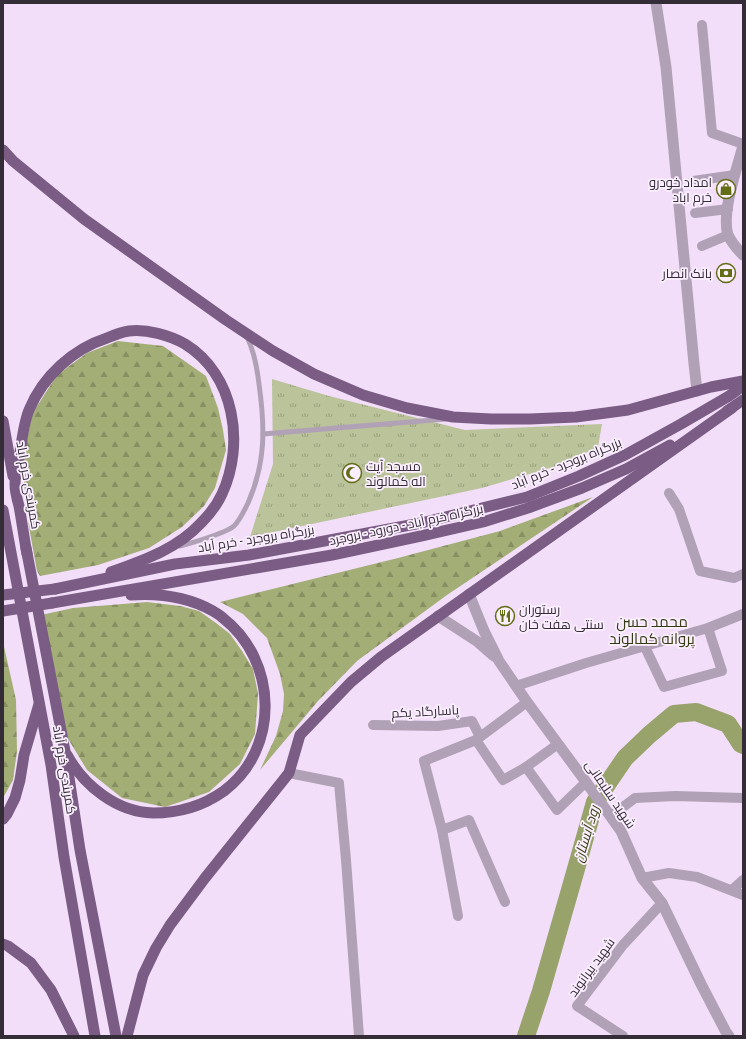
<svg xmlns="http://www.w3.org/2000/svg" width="746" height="1039" font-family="'Roboto Condensed',Cairo,sans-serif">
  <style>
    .forest { fill: url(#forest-firs) }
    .park { fill: url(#park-tufts) }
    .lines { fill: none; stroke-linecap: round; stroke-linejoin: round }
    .river { stroke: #98a26b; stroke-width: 18 }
    .service { stroke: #b1a1b6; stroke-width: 5 }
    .minor { stroke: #b1a1b6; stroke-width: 10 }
    .tertiary { stroke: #b1a1b6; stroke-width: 11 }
    .trunk { stroke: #7a5c84; stroke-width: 11 }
    .trunk-bridge { stroke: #7a5c84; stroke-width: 11 }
    .labels { text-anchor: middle; stroke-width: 3.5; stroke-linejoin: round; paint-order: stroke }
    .poi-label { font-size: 13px; fill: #342d37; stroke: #fbefff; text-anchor: end }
    .street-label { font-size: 13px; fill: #342d37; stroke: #fbefff }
    .water-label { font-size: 14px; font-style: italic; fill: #3a4116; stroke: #fbefff }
    .quarter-label { font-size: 15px; fill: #343a12; stroke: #fbefff }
  </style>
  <defs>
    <pattern id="forest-firs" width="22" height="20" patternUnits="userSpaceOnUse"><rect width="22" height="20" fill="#a3ae76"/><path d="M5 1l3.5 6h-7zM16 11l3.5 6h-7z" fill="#868e62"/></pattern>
    <pattern id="park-tufts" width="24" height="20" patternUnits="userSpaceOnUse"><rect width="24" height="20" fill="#bac399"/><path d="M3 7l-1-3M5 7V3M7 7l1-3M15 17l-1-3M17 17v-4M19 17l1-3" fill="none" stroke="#989f7e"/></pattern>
  </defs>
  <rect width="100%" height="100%" fill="#f2def9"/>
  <g class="forest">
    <polygon points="118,341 163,346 206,376 218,408 223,430 226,450 215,488 204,506 182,527 149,548 98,565 40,576 37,571 29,527 22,465 32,414 57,375 87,353"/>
    <polygon points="593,497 447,595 357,661 318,701 260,770 276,736 283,711 284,694 280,674 267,638 243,614 220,602 398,558 500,531"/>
    <polygon points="147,602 180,606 199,611 216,623 230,634 242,651 253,669 258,694 255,734 240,764 209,792 165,807 122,798 87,770 67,737 41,615 73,608"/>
    <polygon points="3,642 16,700 17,751 13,780 3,798"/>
  </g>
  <polygon class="park" points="272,379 329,396 465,430 602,424 598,447 560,465 482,488 250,537 273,464"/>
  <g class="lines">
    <polyline class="river" points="526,1036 541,991 572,883 595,802 625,758 649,735 674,714 696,712 728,724 741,744 743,745"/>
    <g class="service">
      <polyline points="263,434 446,419"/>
      <path d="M180 546C195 542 209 538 223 532 227 530 231 529 234 526 240 520 244 511 248 503 266 462 265 427 259 384 257 367 254 351 247 337"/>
    </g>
    <g class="minor">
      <polyline points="702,25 712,133 743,144"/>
      <polyline points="693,181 735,175"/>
      <polyline points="695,213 728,209"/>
      <polyline points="702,246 728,235"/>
      <polyline points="669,493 679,509 700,571 734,578 743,574"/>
      <polyline points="645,647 664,687 722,671 708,628"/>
      <polyline points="516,686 586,663 708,628 743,614"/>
      <polyline points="373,725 438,726 472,721 480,737 527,702"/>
      <polyline points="476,740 503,780 526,767 557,810 586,782"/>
      <polyline points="526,767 558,744"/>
      <polyline points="289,773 339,783 346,860 359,1036"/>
      <polyline points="611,816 635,798 675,796 743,798"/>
      <polyline points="442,830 469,820 505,902"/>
      <polyline points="642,878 669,873 697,877 743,895"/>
      <polyline points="732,890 743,880"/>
      <polyline points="458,916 442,830 424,761 476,740 480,737"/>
      <polyline points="623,1036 577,1006 623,945 662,903"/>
    </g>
    <g class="tertiary">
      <polyline points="656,3 666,67 694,364 697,391"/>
      <path d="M743 146C737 168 721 213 728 235 732 243 737 249 743 255"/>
      <polyline points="469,594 484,631 499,661 527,702 586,782 621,831 642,878 662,903 701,984 726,1032 729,1036"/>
      <polyline points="438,616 478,642 494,656"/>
    </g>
    <g class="trunk">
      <polyline points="3,150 13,161 84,219 226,320 273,351 314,374 363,395 407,408 453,417 491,419 530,419 576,417 628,410 711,387 743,381"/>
      <polyline points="727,411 743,400"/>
      <polyline points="3,421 13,476"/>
      <polyline points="3,510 51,765 64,857 95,1036"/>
      <polyline points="26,548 65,751 80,850 116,1036"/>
      <path d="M27 554C24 538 22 522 19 506 17 499 15 491 15 484 15 474 19 461 20 452 22 439 24 422 29 410 43 376 73 349 107 338 114 335 122 332 129 331 147 329 169 335 185 344 235 375 245 444 222 494 217 505 209 515 201 523 177 549 144 560 111 572"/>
      <polyline points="55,589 175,564 249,555 421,523 527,497 579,476 625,455 681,424 729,396 743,386"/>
      <polyline points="52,603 332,555 421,536 483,522 528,508 582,488 626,469 670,445"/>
      <path d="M67 755C84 786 117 812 153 813 179 813 203 806 224 791 280 749 278 661 223 618 220 615 216 613 213 611 188 597 160 593 131 595"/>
      <polyline points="3,819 7,814 15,798 20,780 24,755 39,704"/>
      <polyline points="3,944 8,946 31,963 51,990 74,1036"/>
      <polyline points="127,1036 143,975 156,948 170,925 205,878 289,773 300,735 351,682 381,657 732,408"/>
    </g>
    <g class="trunk-bridge">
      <polyline points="3,595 55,589"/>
      <polyline points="3,611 52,603"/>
    </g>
  </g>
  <defs>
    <g id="shop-ring" transform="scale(1)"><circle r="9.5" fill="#fbefff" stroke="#626d16" stroke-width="1.5"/><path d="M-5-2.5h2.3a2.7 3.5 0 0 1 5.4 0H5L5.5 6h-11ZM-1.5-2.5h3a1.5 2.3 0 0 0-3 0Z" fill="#626d16"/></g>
    <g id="bank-ring" transform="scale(1)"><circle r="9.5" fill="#fbefff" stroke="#626d16" stroke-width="1.5"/><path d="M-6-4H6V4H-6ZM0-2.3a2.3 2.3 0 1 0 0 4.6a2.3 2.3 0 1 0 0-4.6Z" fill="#626d16"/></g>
    <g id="mosque-ring" transform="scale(1)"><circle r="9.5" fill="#fbefff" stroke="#626d16" stroke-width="1.5"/><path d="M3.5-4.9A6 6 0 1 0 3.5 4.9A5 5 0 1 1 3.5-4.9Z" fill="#626d16"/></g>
    <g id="restaurant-ring" transform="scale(1)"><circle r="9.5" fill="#fbefff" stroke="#626d16" stroke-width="1.5"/><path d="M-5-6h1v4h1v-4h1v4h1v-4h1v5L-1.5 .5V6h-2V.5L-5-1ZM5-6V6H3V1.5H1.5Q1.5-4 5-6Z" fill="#626d16"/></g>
  </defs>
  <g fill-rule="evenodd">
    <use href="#shop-ring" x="726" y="189"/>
    <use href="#bank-ring" x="726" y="273"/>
    <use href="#mosque-ring" x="352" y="473"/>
    <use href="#restaurant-ring" x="505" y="616"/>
  </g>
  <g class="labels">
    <g class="poi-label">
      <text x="712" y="187">امداد خودرو<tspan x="712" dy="15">خرم اباد</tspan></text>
      <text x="712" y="278">بانک انصار</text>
      <text x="366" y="471" text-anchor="start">مسجد آیت<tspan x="366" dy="15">اله کمالوند</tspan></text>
      <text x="519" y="614" text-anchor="start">رستوران<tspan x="519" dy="15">سنتی هفت خان</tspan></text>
    </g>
    <g class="street-label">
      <text transform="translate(566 463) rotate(-22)" y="5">بزرگراه بروجرد - خرم آباد</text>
      <text transform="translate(29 485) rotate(80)" y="5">کمربندی خرم اباد</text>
      <text transform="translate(406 524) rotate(-12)" y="5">بزرگراه خرم آباد - دورود - بروجرد</text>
      <text transform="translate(256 538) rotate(-9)" y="5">بزرگراه بروجرد - خرم آباد</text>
      <text transform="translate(425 711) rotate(-3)" y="5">پاسارگاد یکم</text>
      <text transform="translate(65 770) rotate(81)" y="5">کمربندی خرم آباد</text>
      <text transform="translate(611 794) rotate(56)" y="5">شهید سلیمانی</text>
      <text transform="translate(591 967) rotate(-54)" y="5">شهید بیرانوند</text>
    </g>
    <g class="water-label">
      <text transform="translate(586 834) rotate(-73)" y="5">رود آبستان</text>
    </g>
    <g class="quarter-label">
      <text x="652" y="627">محمد حسن<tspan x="652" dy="17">پروانه کمالوند</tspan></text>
    </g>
  </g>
  <rect width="746" height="1039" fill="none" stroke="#342d37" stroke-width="8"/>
</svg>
